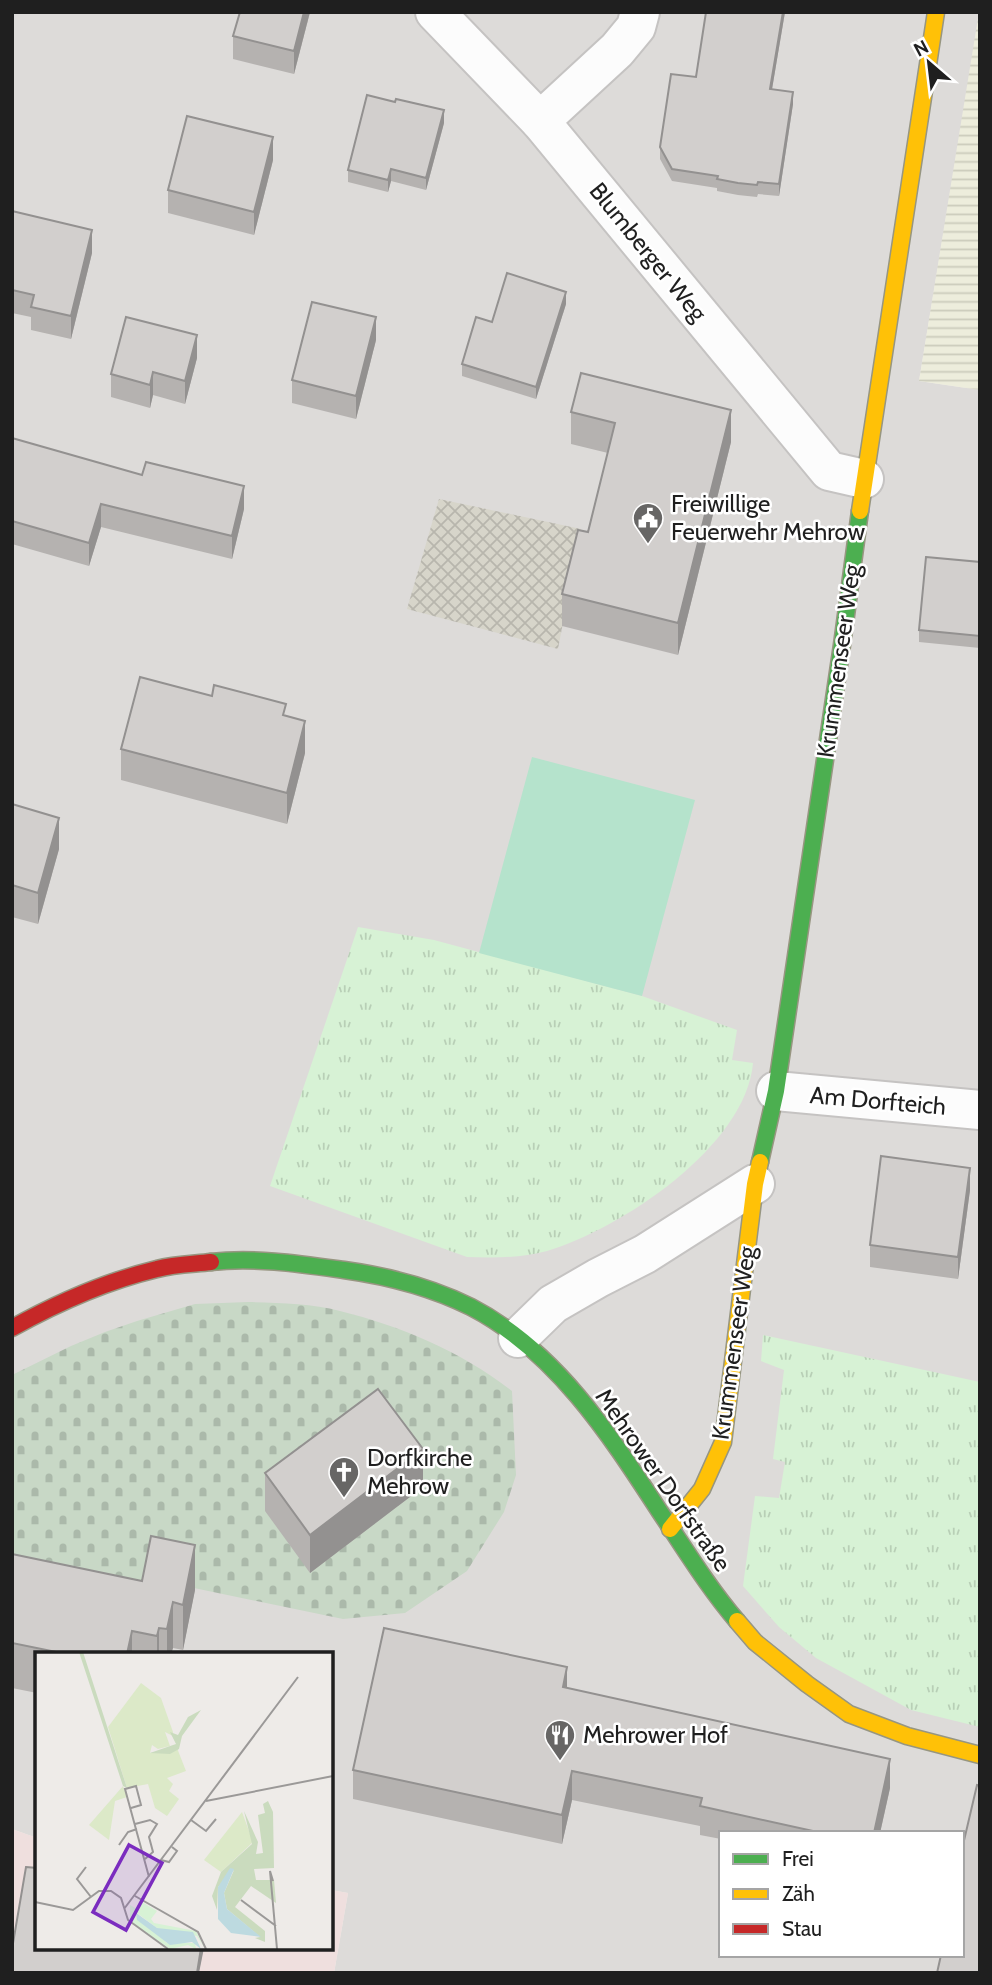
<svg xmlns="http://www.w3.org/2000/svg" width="992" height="1985" font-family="Cabin,sans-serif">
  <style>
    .residential { fill: #dddbd9; fill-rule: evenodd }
    .commercial { fill: #efdfde }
    .construction { fill: url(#construction-cross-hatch) }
    .farmland { fill: url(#farmland-rules) }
    .cemetery { fill: url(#cemetery-stones) }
    .park { fill: url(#park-tufts) }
    .pitch { fill: #b5e3cc }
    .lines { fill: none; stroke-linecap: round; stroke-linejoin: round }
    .street-casing { stroke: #c5c3c2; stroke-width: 42 }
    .fast-casing { stroke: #979681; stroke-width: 19 }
    .slow-casing { stroke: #979681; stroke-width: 19 }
    .jam-casing { stroke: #979681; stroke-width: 19 }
    .street { stroke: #fcfcfc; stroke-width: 38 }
    .fast { stroke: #4caf50; stroke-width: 16 }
    .slow { stroke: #ffc107; stroke-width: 16 }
    .jam { stroke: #c62828; stroke-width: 16 }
    .wall { fill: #b5b2b0 }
    .shaded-wall { fill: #939190 }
    .building { fill: #d2cfcd; stroke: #939190; stroke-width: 2 }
    .labels { text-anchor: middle; stroke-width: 5; stroke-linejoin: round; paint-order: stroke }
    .street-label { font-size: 24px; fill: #1f1f1f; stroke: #fff }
    .poi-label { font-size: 24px; fill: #1f1f1f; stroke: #fff; text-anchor: start }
    .inset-road { fill: none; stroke: #9b9998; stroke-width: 2 }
    .view { fill: #7b2cbf; fill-opacity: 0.15; stroke: #7b2cbf; stroke-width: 3.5 }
    .inset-edge { fill: none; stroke: #1f1f1f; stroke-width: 3.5 }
  </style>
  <defs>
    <pattern id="construction-cross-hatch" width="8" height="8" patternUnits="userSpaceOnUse" patternTransform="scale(1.75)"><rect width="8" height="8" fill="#d7d5ca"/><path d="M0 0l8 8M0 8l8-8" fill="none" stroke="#b8b6ad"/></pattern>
    <pattern id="farmland-rules" width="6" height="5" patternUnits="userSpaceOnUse" patternTransform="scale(1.75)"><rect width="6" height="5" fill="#ededdc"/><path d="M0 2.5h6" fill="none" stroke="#cbcbbc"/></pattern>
    <pattern id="cemetery-stones" width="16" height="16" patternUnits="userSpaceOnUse" patternTransform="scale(1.75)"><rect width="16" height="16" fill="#c8d8c6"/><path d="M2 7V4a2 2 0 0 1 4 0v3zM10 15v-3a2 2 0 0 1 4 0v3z" fill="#abb9aa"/></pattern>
    <pattern id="park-tufts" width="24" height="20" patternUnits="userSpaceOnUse" patternTransform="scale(1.75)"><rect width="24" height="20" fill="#d7f2d5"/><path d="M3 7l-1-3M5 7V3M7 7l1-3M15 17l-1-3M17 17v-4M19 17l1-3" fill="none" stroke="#b8cfb6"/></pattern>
  </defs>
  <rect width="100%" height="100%" fill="#eeebe8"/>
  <path class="residential" d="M12 12H980L919 381 980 390V1973H334L348 1893 331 1890V1654H37V1838L12 1829ZM721 1833H962V1955H721Z"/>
  <polygon class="commercial" points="12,1829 37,1838 37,1948 331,1948 331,1890 348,1893 334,1973 12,1973"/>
  <polygon class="construction" points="439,499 581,529 558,649 407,609"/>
  <polygon class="farmland" points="979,12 980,12 980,390 919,381"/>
  <path class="cemetery" d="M248 1302C279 1303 311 1303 340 1311 401 1326 462 1352 512 1391L516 1475 504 1512 467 1571 405 1613 343 1619 151 1579 145 1604 12 1576V1375L71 1346 105 1332 137 1321 195 1304Z"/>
  <g class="park">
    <path d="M358 927 434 940 642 996 737 1030 732 1060 753 1063C746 1146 621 1229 547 1251 521 1258 494 1258 467 1257L270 1186Z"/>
    <polygon points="763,1335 980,1382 980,1727 911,1710 816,1658 779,1627 743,1586 755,1496 779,1498 785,1462 773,1459 784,1370 761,1361"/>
  </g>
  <polygon class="pitch" points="532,757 695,800 642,996 479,953"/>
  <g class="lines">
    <g class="street-casing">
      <g id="street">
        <polyline points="435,12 540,121 829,471 864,479"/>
        <polyline points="540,121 617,50 636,27 640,12"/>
        <polyline points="776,1091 980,1110"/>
        <polyline points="518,1338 553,1304 598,1278 645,1254 755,1184"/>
      </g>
    </g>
    <g class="fast-casing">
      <g id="fast">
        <polyline points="760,1162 776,1091 842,645 860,511"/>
        <path d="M211 1262C255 1257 301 1264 344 1270 387 1276 431 1287 471 1307 556 1351 610 1435 660 1512 685 1549 708 1587 737 1621"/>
      </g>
    </g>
    <g class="slow-casing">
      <g id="slow">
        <polyline points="860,511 936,12"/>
        <polyline points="670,1529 702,1489 723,1442 755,1184 760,1162"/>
        <polyline points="737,1621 755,1642 807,1684 849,1714 907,1736 980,1755"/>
      </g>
    </g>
    <g class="jam-casing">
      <path id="jam" d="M12 1328C57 1303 107 1281 157 1269 175 1264 194 1264 211 1262"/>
    </g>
    <use href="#street" class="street"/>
    <use href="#fast" class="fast"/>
    <use href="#slow" class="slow"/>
    <use href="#jam" class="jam"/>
  </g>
  <g class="wall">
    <polygon points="310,12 294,74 233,59 233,36"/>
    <polygon points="706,12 785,12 772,89 793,104 779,196 758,194 757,197 738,195 717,191 717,188 672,181 660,159 660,147 696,77"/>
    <polygon points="444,123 426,190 391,181 388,192 348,182 348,170"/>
    <polygon points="273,160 254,235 168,213 168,190"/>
    <polygon points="12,211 92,253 71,339 31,330 31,317 12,313"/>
    <polygon points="566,304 536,399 462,376 462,364 492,322"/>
    <polygon points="376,340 356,419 292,403 292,380"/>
    <polygon points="197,358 185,404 153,395 150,408 111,397 111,374"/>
    <polygon points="571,412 731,442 678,655 562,626 562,594 588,532 608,453 571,444"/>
    <polygon points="12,438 244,509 232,559 101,527 89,566 12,544"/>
    <polygon points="980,562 980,648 919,642 919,630"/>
    <polygon points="286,716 305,753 287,824 121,780 121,749"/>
    <polygon points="12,804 59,849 38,924 12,917"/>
    <polygon points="970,1190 958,1279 870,1267 870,1245"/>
    <polygon points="265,1473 423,1487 310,1573 265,1511"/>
    <polygon points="12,1554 142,1581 195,1590 183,1650 173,1648 171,1654 37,1654 37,1693 12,1688"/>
    <polygon points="567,1688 890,1788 880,1833 721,1833 721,1839 700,1835 700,1826 572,1800 562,1844 353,1799 353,1770"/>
  </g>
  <g class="shaded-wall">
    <polygon points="304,12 310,12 294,74 294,51"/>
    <polygon points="783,12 785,12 770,101 770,89"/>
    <polygon points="793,92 793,104 779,196 779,184"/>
    <polygon points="444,110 444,123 426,190 426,178"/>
    <polygon points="273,137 273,160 254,235 254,212"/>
    <polygon points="391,169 391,181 388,192 388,180"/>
    <polygon points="92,230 92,253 71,339 71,316"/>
    <polygon points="566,292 566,304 536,399 536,387"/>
    <polygon points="376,317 376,340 356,419 356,396"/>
    <polygon points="197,335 197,358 185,404 185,381"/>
    <polygon points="153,372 153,395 150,408 150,385"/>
    <polygon points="731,410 731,442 678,655 678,623"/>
    <polygon points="244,486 244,509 232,559 232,536"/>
    <polygon points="101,504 101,527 89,566 89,543"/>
    <polygon points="305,721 305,753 287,824 287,793"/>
    <polygon points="59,818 59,849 38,924 38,893"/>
    <polygon points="970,1168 970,1190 958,1279 958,1257"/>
    <polygon points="423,1449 423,1487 310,1573 310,1535"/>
    <polygon points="195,1545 195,1590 183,1650 183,1605"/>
    <polygon points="173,1602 173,1648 171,1654 167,1654 167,1629"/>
    <polygon points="159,1628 159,1654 157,1654 157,1636"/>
    <polygon points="132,1631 132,1654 127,1654"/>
    <polygon points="567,1667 567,1696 563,1687"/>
    <polygon points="890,1759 890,1788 880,1833 874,1833"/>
    <polygon points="572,1771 572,1800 562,1844 562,1815"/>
    <polygon points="201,1948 204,1948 199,1973 197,1973"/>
  </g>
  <g class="building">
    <polygon points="240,12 304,12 294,51 233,36"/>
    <polygon points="706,12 783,12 770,89 793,92 779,184 758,182 757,185 738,183 717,179 718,176 672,169 660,147 671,74 696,77"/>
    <polygon points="367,95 395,102 396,99 444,110 426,178 391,169 388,180 348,170"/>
    <polygon points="187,116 273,137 254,212 168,190"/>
    <polygon points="12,211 92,230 71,316 31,307 34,295 12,290"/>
    <polygon points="507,273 566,292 536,387 462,364 476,317 492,322"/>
    <polygon points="312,302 376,317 356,396 292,380"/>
    <polygon points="126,317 197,335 185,381 153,372 150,385 111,374"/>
    <polygon points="581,373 731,410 678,623 562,594 578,530 588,532 615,423 571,412"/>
    <polygon points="12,438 142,475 146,462 244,486 232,536 101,504 89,543 12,521"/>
    <polygon points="926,557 980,562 980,636 919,630"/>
    <polygon points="140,677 212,696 214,685 286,704 283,715 305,721 287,793 121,749"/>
    <polygon points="12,804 59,818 38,893 12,885"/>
    <polygon points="881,1156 970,1168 958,1257 870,1245"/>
    <polygon points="378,1389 423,1449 310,1535 265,1473"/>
    <polygon points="151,1536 195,1545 183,1605 173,1602 167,1629 159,1628 157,1636 132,1631 127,1654 66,1654 12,1643 12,1554 142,1581"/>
    <polygon points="384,1628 567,1667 563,1687 890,1759 874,1833 822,1833 700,1806 702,1798 572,1771 562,1815 353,1770"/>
    <polygon points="977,1785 980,1786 980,1973 937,1973 941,1955 962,1955 962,1849"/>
    <polygon points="26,1867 37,1868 37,1948 201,1948 197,1973 12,1973 12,1949"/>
  </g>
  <defs>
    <g id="civic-pin" transform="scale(1.575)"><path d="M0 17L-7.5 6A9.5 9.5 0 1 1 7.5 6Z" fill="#676665" stroke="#fff"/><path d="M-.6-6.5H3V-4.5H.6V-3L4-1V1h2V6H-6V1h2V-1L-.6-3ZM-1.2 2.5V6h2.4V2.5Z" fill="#fff"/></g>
    <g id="church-pin" transform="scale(1.575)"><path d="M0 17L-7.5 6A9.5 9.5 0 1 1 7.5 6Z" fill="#676665" stroke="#fff"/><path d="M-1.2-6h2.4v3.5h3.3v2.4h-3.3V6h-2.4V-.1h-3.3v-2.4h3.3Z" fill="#fff"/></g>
    <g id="restaurant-pin" transform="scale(1.575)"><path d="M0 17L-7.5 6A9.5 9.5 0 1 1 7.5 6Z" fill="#676665" stroke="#fff"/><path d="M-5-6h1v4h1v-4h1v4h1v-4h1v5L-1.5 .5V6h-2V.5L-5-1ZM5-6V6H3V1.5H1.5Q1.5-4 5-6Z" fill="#fff"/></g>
  </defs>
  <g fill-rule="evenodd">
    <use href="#civic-pin" x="648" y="518"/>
    <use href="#church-pin" x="344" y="1472"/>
    <use href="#restaurant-pin" x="560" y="1735"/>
  </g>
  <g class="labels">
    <g class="street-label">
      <text transform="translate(648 252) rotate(51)" y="8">Blumberger Weg</text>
      <text transform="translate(839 661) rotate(-82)" y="8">Krummenseer Weg</text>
      <text transform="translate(878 1101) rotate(5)" y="8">Am Dorfteich</text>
      <text transform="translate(734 1343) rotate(-82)" y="8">Krummenseer Weg</text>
      <text transform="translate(663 1480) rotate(55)" y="8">Mehrower Dorfstraße</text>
    </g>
    <g class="poi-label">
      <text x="671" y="512">Freiwillige<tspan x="671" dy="28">Feuerwehr Mehrow</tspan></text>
      <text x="367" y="1466">Dorfkirche<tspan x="367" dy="28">Mehrow</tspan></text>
      <text x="583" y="1743">Mehrower Hof</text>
    </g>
  </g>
  <g transform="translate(35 1652)">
    <rect width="298" height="298" fill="#eeebe8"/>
    <path d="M106 31 126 46 138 80V84L130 80 135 94 123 97 117 93 115 101 142 96 151 119 132 126 138 132 134 139 144 147 132 164 120 156 113 132 92 136 73 75ZM88 134 92 145 80 149 74 188 54 173ZM207 160 218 190 186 220 169 208Z" fill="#dce9c8"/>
    <path d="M44 0H48L92 136 88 134ZM166 58 147 84 144 97 135 102 115 101 141 92 135 80 143 83 153 65ZM233 149 238 160 239 216 219 217 221 228H239L241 251 216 234 200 255 230 279V290L220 286 225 285 192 257 189 241 199 218 183 235 182 258 177 244 186 220 217 192 209 159 223 190 221 202 228 201 223 163 230 161 228 152Z" fill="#cadbbe"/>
    <path d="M107 250 122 259 116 267 119 271 161 279 170 297 162 284 122 276 102 261 132 291H160L161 297 153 293 135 297 95 269V253L102 257Z" fill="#d7f2d5"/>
    <path d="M195 216 199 217 189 241 192 257 226 285 196 281 183 267V235ZM101 261 122 276 158 280 166 297 157 290 135 293 102 268Z" fill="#bddae0"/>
    <path class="inset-road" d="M171 149 298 124M96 156 106 153 101 134 90 137 114 225M156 168 171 179 181 167M100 172 115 168 122 172 114 185 118 200 110 207M84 193 93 180 102 177M126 208 134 210 142 199 137 195M51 215 42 227 56 245M238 229 235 219 242 297M100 244 163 280 171 297M206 248 241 274M0 250 38 258 64 239H76L86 246 93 268 133 297M89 257 263 25"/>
    <path class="view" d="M94 193 127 211 91 278 58 260Z"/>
    <rect width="298" height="298" class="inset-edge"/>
  </g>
  <rect width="992" height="1985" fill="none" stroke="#1f1f1f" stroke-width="28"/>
  <rect x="719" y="1831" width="245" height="126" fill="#ffffff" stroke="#a5a5a5" stroke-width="2"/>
  <rect x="733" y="1854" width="35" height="10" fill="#4caf50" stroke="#a5a5a5" stroke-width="2"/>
  <text x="782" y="1866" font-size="21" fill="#1f1f1f">Frei</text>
  <rect x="733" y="1889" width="35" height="10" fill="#ffc107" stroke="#a5a5a5" stroke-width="2"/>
  <text x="782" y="1901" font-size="21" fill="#1f1f1f">Zäh</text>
  <rect x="733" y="1924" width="35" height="10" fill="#c62828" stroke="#a5a5a5" stroke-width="2"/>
  <text x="782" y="1936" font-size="21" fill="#1f1f1f">Stau</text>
  <g transform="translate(929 63) rotate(332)" stroke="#ffffff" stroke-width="5" paint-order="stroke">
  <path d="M0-5L12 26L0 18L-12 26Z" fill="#1f1f1f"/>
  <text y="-10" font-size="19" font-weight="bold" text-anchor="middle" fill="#1f1f1f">N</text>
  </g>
</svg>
